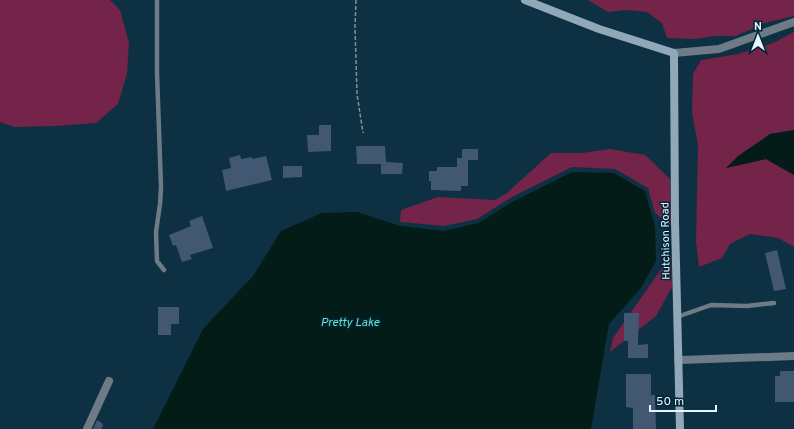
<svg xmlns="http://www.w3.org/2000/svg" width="794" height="429" font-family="Overpass,sans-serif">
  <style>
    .green { fill: #732448 }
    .water { fill: #041c17 }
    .building { fill: #425772 }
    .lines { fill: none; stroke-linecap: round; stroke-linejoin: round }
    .path { stroke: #7993a0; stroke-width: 1.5; stroke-dasharray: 4 2; stroke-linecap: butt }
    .lane { stroke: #6c7b85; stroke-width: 4.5 }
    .street { stroke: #6c7b85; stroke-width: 8 }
    .secondary { stroke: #90a8b7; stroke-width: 8 }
    .labels { text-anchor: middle; stroke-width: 3; stroke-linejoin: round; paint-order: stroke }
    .street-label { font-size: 11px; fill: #e5f5fe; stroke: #022638 }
    .water-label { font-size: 12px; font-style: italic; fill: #68e3c6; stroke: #022638 }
  </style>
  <rect width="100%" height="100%" fill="#0d3042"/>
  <g class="green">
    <polygon points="0,0 110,0 120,10 129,43 127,74 118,104 96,123 55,126 15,127 0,122"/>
    <polygon points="588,0 794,0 794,16 765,23 736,36 716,36 695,39 667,38 662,23 647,12 627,10 608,12"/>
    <polygon points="794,32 794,130 770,134 726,168 766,159 794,175 794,247 778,238 750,234 730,244 722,258 699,267 696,242 698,145 692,113 693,74 701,60 738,54 773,43"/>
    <polygon points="610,149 645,155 670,179 671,225 655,213 648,188 615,169 572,167 512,197 477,219 444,226 400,222 401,210 438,197 495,200 507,193 551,153 582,153"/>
    <polygon points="671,252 672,287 656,316 610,352 613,338 671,255"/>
  </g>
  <g class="water">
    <polygon points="794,130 794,175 766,159 726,168 738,156 770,134"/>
    <polygon points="572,172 614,173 645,191 655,227 656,261 641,288 609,324 591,429 153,429 203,329 253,276 281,231 322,213 357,212 400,226 444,231 478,223 514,201"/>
  </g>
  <g class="building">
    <polygon points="319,125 331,125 331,151 308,152 307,135 319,135"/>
    <polygon points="356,146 385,146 386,162 403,163 402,174 381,174 381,164 357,164"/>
    <polygon points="462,149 478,149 478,160 468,160 468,186 461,186 461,191 431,190 431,181 429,181 429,171 437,171 437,167 457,167 457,158 462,158"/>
    <polygon points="240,155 241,159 252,157 252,159 266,156 272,180 226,191 222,170 231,168 229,158"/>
    <polygon points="283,166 302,166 302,177 283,178"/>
    <polygon points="202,216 213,248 190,255 192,259 182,262 176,245 173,246 169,235 191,226 189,221"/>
    <polygon points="777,250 786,289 774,291 765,253"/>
    <polygon points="158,307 179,307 179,324 171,324 171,335 158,335"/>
    <polygon points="624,313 639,313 638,345 648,344 648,358 628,358 628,341 624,341"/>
    <polygon points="780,371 794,371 794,402 775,402 775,376 780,376"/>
    <polygon points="626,374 651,374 651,395 655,395 656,429 633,429 633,408 626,407"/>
    <polygon points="97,420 102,423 103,426 101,429 93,429"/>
  </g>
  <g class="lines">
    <polyline class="path" points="356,0 355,27 357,94 363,133"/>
    <g class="lane">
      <polyline points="157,0 157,73 161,187 160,204 156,232 157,261 164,270"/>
      <polyline points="677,317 711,305 747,306 774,303"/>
    </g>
    <g class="street">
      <polyline points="674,53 719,49 794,22"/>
      <polyline points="678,359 681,360 794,356"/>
      <polyline points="87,429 109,381"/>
    </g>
    <polyline class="secondary" points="525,0 599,29 674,53 675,222 680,429"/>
  </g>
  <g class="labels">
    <g class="street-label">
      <text transform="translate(665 241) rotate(-91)" y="4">Hutchison Road</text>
    </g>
    <g class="water-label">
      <text x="350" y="326">Pretty Lake</text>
    </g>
  </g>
  <g transform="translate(758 36)" stroke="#022638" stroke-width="3" paint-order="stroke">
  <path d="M0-3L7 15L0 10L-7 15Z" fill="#e5f5fe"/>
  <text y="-6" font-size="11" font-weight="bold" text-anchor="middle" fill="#e5f5fe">N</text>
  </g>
  <path d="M650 405v6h66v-6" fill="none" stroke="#e5f5fe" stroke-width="2"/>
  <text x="656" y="405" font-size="12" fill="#e5f5fe" stroke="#022638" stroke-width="3" paint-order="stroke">50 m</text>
</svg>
